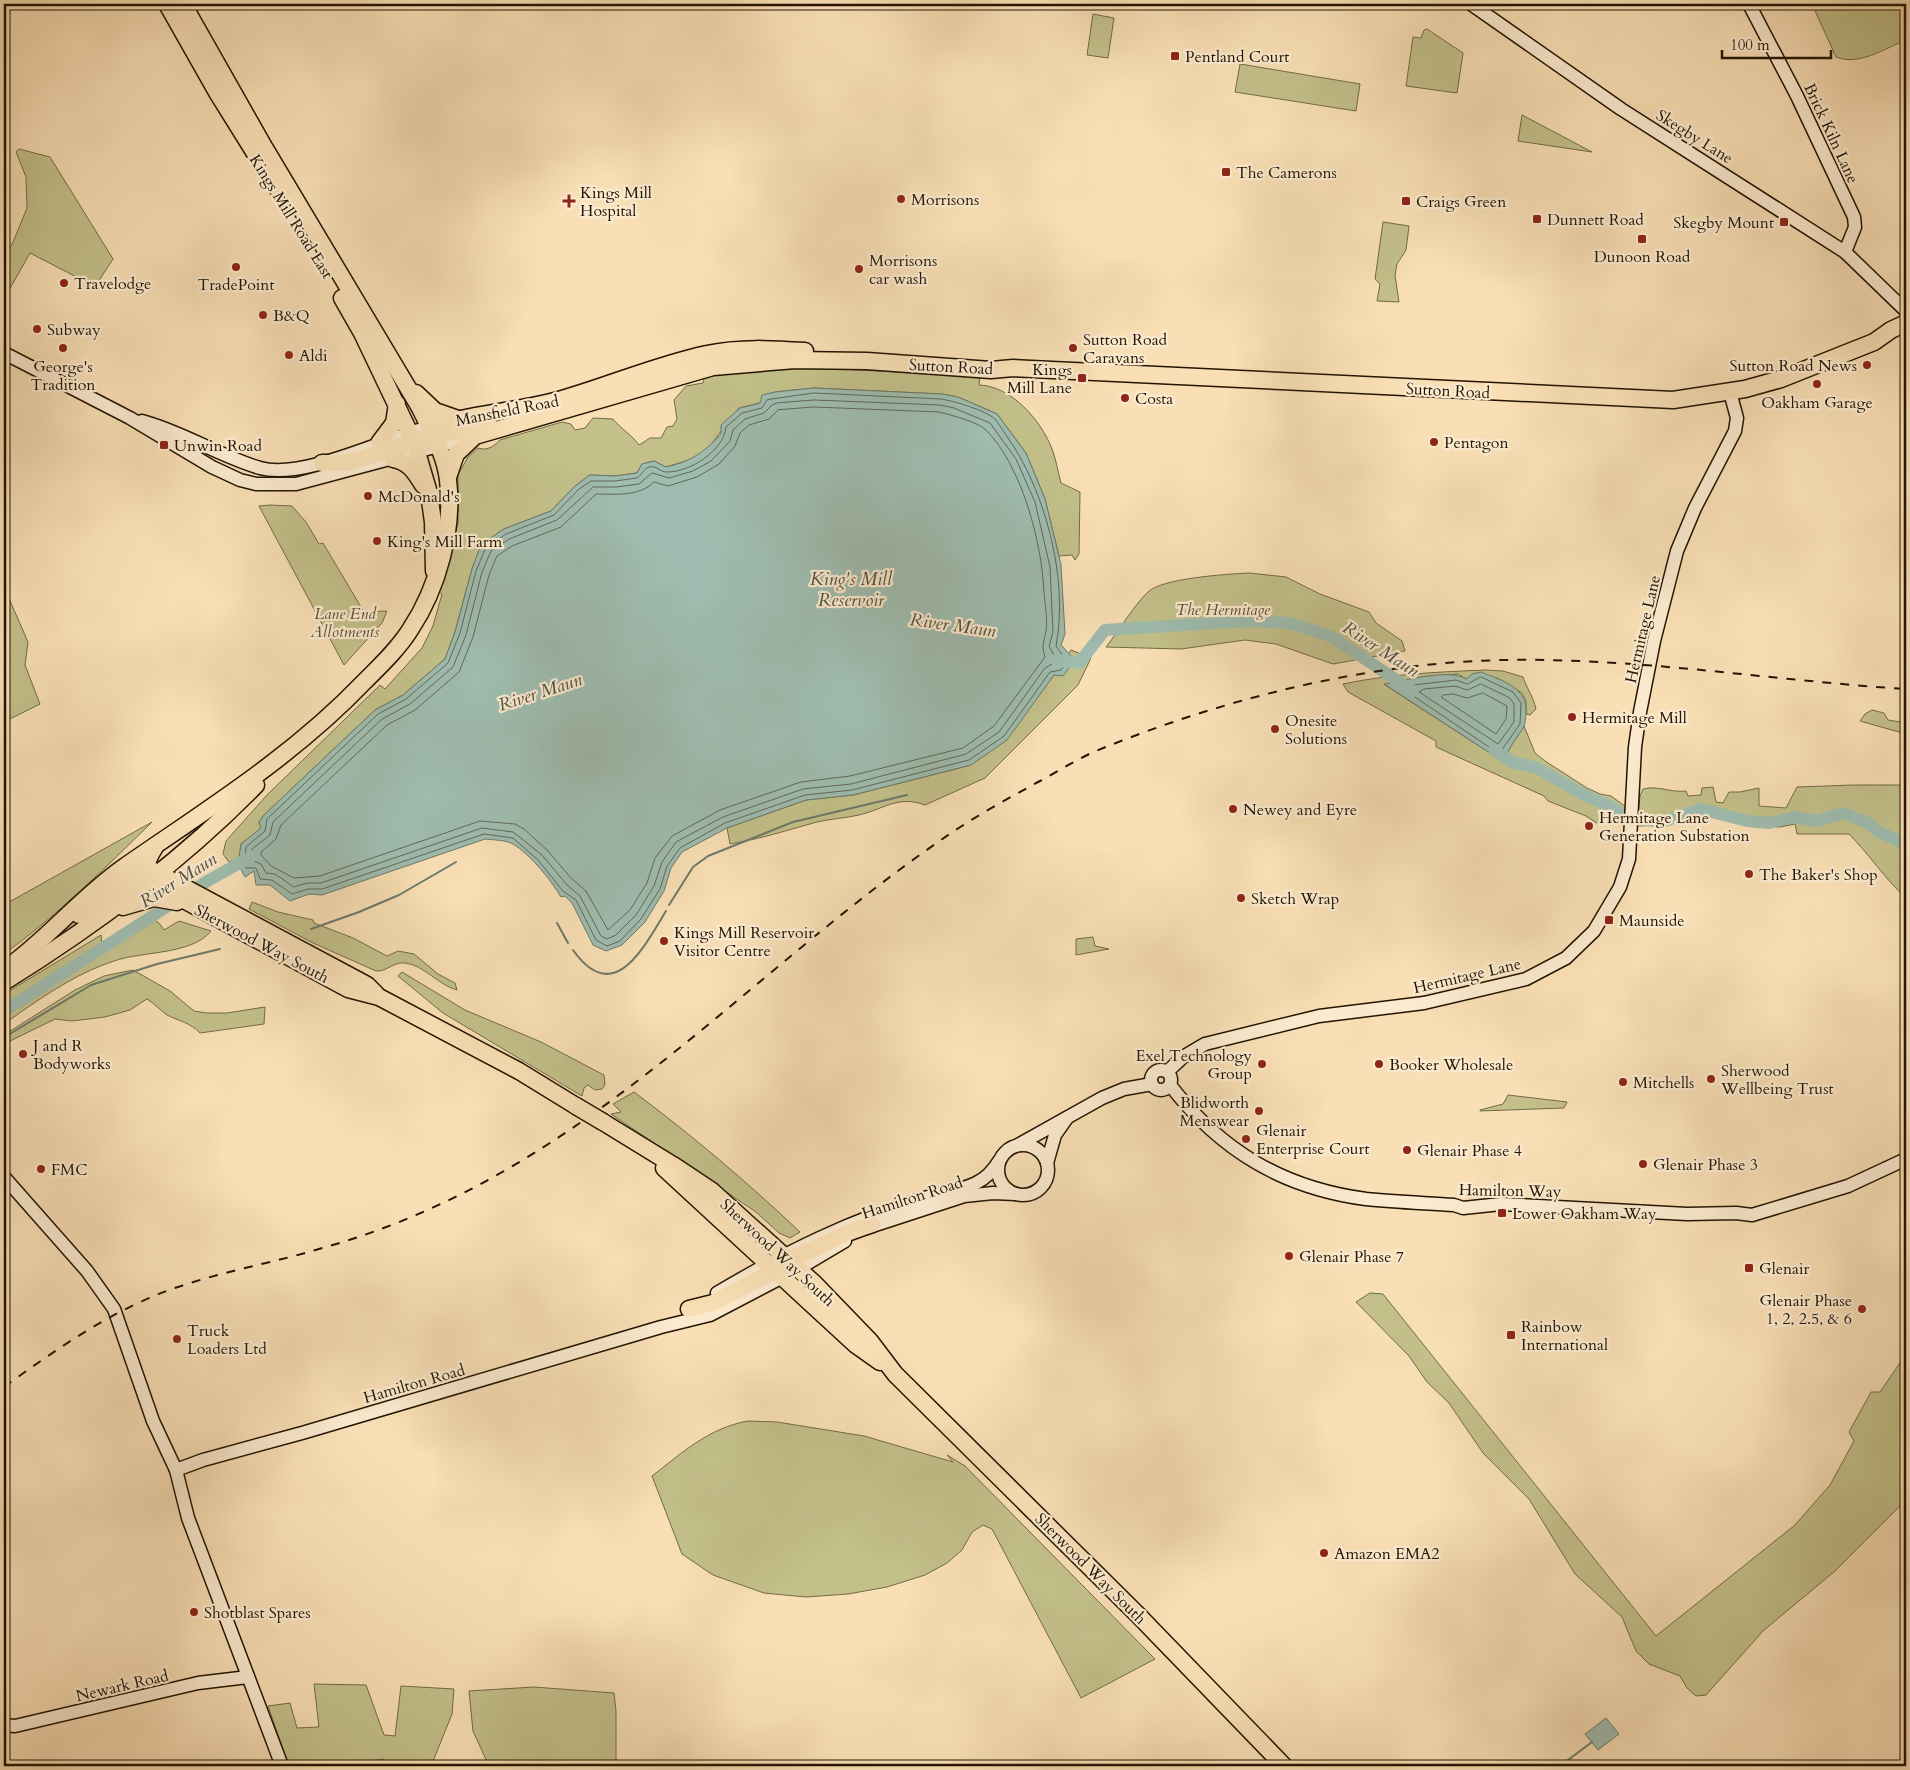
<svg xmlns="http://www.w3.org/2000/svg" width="1910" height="1770" font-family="Cardo,serif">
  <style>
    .green { fill: #c3c08a; stroke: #726a46 }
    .water { fill: #9ebcaf; stroke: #6c7969 }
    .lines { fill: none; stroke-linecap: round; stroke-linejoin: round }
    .shore { stroke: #606858; stroke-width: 1 }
    .stream { stroke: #6c7969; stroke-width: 2 }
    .river { stroke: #9ebcaf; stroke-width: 12 }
    .secondary-casing { stroke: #221401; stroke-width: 15 }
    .highway-casing { stroke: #221401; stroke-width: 19 }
    .secondary { stroke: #fbeacf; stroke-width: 12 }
    .highway { stroke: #f9dfb5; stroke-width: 16 }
    .rail { stroke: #221401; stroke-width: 2; stroke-dasharray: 9 9; stroke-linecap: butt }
    .highway-bridge-casing { stroke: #221401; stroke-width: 19; stroke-linecap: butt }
    .highway-bridge { stroke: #f9dfb5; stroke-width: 16 }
    .poi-dot { fill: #8f2418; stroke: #fbeacf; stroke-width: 2 }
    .labels { text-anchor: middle; stroke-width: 4.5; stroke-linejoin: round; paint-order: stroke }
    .poi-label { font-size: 16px; fill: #221401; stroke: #fbeacf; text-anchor: start }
    .street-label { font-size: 16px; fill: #221401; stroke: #fbeacf }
    .park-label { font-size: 16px; font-style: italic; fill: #5a5031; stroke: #fbeacf }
    .water-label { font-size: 18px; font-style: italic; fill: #4d4f3e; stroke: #fbeacf }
  </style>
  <rect width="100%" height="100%" fill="#f9dfb5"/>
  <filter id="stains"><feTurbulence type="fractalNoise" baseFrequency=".004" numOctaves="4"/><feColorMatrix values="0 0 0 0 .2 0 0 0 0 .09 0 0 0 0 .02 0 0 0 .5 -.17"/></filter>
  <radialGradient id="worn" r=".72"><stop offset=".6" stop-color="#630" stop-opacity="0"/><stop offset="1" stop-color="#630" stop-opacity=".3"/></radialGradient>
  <g class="green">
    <path d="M1812 4H1895L1906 7V40C1884 49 1859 66 1836 57Z"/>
    <polygon points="1093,14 1114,18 1108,58 1087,55"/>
    <polygon points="1427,29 1463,53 1457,93 1406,86 1413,37 1421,38 1424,30"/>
    <polygon points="1240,64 1360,84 1356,111 1235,92"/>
    <polygon points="1522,115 1592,152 1518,141"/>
    <polygon points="19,149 50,157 113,259 98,282 92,285 30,253 4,299 4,258 13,242 27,208 26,177 16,152"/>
    <polygon points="1383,222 1409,226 1406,250 1397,264 1395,275 1399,302 1377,301 1380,284 1375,279"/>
    <path d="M774 366 980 376 979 385C1011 386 1041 420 1052 449 1056 459 1058 472 1061 483L1080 492 1079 554 1075 560 1072 555 1059 556 1045 499 1026 453 997 414 958 397 942 394 814 388 775 392 760 403 739 408 706 451 689 460 666 467 654 461 642 464 637 473 615 476 590 475 575 486 551 511 504 529 482 544 472 569 455 632 445 659 403 695 375 710 263 816 259 822 262 828 241 844 240 858 229 862 223 854 226 841 267 795 380 685 385 689 422 648 433 626 442 594 435 590 458 524V475L468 457 478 448C487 451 493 447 500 440L562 422 571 424 575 430 585 428 593 418 613 419C621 429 631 434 639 445L650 438H661L667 427 673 426 677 419 674 400 686 386 703 383 705 374Z"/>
    <polygon points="270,505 292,506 306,522 319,544 323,543 364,612 387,611 382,623 344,665 259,506"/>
    <path d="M1249 573 1286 577 1320 594 1369 612 1376 623 1402 641 1405 651 1333 664 1276 644 1245 640 1181 649 1106 647C1118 632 1135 604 1148 592 1162 578 1229 574 1249 573Z"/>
    <polygon points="4,587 28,642 25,665 40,704 4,722"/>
    <path d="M1071 650 1091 658 1078 685 985 778 925 805C898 795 884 809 859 815 845 818 830 819 817 822 788 830 760 839 730 844L727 828 806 800 853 795 971 765 1036 699Z"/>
    <path d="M1485 670 1503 671 1523 677C1527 689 1533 696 1536 709L1530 715 1526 714V701L1522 693 1497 678 1466 679 1458 674 1422 677 1385 685 1490 753 1506 759 1507 752 1524 726 1535 753 1545 761 1587 788 1600 794 1611 796 1626 807V814H1617L1608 808 1605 811 1604 822 1598 824 1586 816 1548 801 1544 796 1436 747V741L1348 692 1343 684C1390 674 1437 672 1485 670Z"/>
    <polygon points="1872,710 1884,713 1888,720 1906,723 1906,734 1860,721 1865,714"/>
    <path d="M1853 785H1906V898C1885 879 1869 854 1849 834H1797L1795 824 1780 827 1750 826 1697 814 1672 822 1670 825 1637 826 1640 796 1643 789C1658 785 1671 793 1686 791L1688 796 1701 795 1702 788 1713 787 1716 802 1723 803 1729 792H1740L1759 788V806L1786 808 1797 787Z"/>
    <path d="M152 822C105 868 58 915 4 954V905Z"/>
    <path d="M252 902 278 912 313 920 314 923 353 938 387 956 398 951 414 954 438 974 455 983 457 990C438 985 424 965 405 963 394 961 387 972 376 971L313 943 249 909Z"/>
    <path d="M147 915 159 923 164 930 179 921 211 931C192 955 142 951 114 961 74 974 38 1000 4 1024V994L101 935 102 945Z"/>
    <polygon points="1093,937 1095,946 1109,949 1076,955 1076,939"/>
    <path d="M133 970 170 991 194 1011 207 1013H227L265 1007 264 1024 200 1033C191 1023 179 1021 167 1015 160 1010 155 1004 147 999L130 1010 105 1017 72 1021 55 1019 4 1044V1035L75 990 104 976Z"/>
    <polygon points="402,972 465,1010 541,1042 604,1075 605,1085 602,1089 595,1090 588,1085 584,1088 582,1096 443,1013 398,976"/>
    <path d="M634 1092C693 1136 747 1182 800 1232L790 1238 779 1233 756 1212 611 1114 621 1112 613 1104Z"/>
    <polygon points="1508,1095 1567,1102 1564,1108 1480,1111 1480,1110 1503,1104"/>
    <polygon points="1370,1293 1383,1294 1656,1636 1795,1525 1830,1485 1854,1441 1849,1432 1871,1392 1880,1392 1906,1354 1906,1500 1835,1571 1763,1631 1706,1695 1696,1696 1687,1688 1680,1676 1649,1664 1636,1651 1622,1617 1575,1574 1529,1499 1483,1453 1449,1403 1427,1382 1409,1356 1356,1302"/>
    <path d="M748 1421 777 1422 864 1436 953 1462 947 1455 965 1466 1155 1659 1081 1698 992 1529 983 1525 972 1532 962 1550 947 1563 925 1575 887 1587 848 1594 806 1597 764 1593 713 1575 682 1554 652 1476C683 1452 709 1428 748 1421Z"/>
    <polygon points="314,1684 366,1685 384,1735 395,1736 401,1686 454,1689 452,1714 431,1766 387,1766 383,1759 358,1763 357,1766 289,1766 268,1706 290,1703 297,1728 319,1727"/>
    <polygon points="534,1687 614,1693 616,1711 616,1766 489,1766 473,1731 469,1691"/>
  </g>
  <g class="water">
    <path d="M814 388 942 394 958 397 997 414 1026 453 1045 499 1061 565 1065 634 1061 645 1075 660 1063 676 1054 675 1007 740 971 765 853 795 806 800 727 828 682 852 671 868 664 891 645 922 622 945 606 951 593 945 572 903 565 896 561 897C551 880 530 854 513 844 506 840 493 840 485 839L322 895 309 894 290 901 270 885H256L254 871 245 877 238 864 241 844 261 828 259 822 263 816 375 710 403 695 445 659 455 632 472 569 481 544 504 529 551 511 575 486 590 475 615 476 637 473 642 464 654 461 666 467C690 462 705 452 721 434V425L740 408 760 403 762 395 775 392Z"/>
    <path d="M1481 672C1500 680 1525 686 1526 709 1526 715 1526 723 1523 728 1517 738 1508 747 1506 759L1490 753 1384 684C1405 681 1448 668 1466 679L1472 674Z"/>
    <polygon points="1606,1718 1619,1734 1598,1750 1585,1734"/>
  </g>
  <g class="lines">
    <g class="shore">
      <path d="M814 393 941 399C954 401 985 410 995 419 999 423 1002 430 1006 435 1045 489 1069 579 1056 646L1067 662 1061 670 1050 672 1004 736 969 760 852 790 805 795 725 823 680 848 667 866 660 889 641 919 620 941 607 946 596 940 576 900 563 891 538 860 513 838 484 834 322 889H308L292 894 272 880 260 879 256 868H246L244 863 246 847 265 831 267 819 378 714 406 699 448 663 460 633 476 571 486 547 506 534 554 515 579 489 591 481H615L637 478C642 475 643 469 649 467 656 465 660 472 667 472 691 472 724 450 726 427L742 413 762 408 767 400Z"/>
      <polygon points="814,400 940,405 954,408 990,423 1016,459 1035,502 1050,567 1053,632 1049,646 1057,661 1045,668 999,732 966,754 851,784 803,789 723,817 676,842 662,862 654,886 636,915 616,935 607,939 601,936 580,896 567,885 542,855 513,832 482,828 321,883 307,883 294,887 275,874 266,873 261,864 252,860 252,849 270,835 273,822 382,719 410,704 453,667 466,635 482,572 491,551 509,539 557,520 593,487 616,487 639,484 652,473 669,478 693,471 711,461 730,441 733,430 745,419 764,413 772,405 777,403"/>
      <path d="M814 407 939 412C951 415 978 422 986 430 1022 466 1042 543 1044 593 1045 605 1048 620 1046 631 1044 642 1041 646 1045 657L994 726 963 748 850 776 801 782 720 810 672 836 655 858 647 883 630 910 608 930 586 891 572 879 547 850 524 829 515 824 480 821 320 876 294 878 271 866 261 855V852L276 839 281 825 387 725 415 710 459 672 473 637 489 575 497 556 512 546 561 527 596 494C615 494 639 497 654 482L668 486 697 477 719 464 735 446 740 433 749 425 769 419 778 410Z"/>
      <polygon points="1481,677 1513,692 1521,703 1520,724 1501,751 1492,749 1403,689 1405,686 1456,680 1467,684"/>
      <polygon points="1481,684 1510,698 1514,704 1514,722 1498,744 1419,692 1424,689 1455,686 1467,690"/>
      <polygon points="1483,693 1507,706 1506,719 1496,734 1441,697 1443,695 1453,694 1467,698"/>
    </g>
    <g class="stream">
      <polyline points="669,905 693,867 708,856 793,822 907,795"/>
      <polyline points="557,923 568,943"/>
      <polyline points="311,929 359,912 399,895 456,862"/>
      <path d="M573 950C614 1008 644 947 666 911"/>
      <polyline points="8,1035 91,985 157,964 220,949"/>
      <polyline points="1560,1766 1592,1742"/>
    </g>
    <g class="river">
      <polyline points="1056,660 1079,663 1105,630 1247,621 1290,623 1332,637 1413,691"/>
      <polyline points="1494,750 1512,762 1537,768 1586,796 1610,806 1626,817 1662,822 1701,809 1747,821 1769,823 1794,817 1816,821 1843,813 1868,823 1879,832 1906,844"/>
      <polyline points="4,1011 204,883 252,856"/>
    </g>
    <g class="secondary-casing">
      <g id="secondary">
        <polyline points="1471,4 1621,109 1845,252 1906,311"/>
        <polyline points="1749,4 1797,96 1854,217 1855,227 1845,252"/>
        <polyline points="4,353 130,418 212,467 240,480 256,484 296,484 472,437"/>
        <path d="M142 421C183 432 219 456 260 468 303 480 384 439 429 427"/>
        <circle cx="1161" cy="1080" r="10"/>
        <polyline points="1168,1071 1183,1057 1205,1044 1319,1016 1424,1003 1526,979 1566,958 1594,931 1620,887 1629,859 1635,747 1640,712 1654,641 1677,551 1695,508 1735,431 1737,418 1730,392"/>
        <path d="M1170 1085C1221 1151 1283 1188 1366 1199 1395 1202 1425 1203 1454 1205L1463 1208 1501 1204 1687 1214 1736 1213 1752 1215 1848 1186 1906 1159"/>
        <polyline points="1018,1145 1102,1098 1124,1089 1152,1084"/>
        <circle cx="1023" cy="1170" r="25"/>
        <polyline points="1047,1163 1055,1135 1067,1118"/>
        <polyline points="4,1177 87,1271 114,1309 153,1421 176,1470 188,1518 282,1766"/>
        <polyline points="866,1228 964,1196 993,1193 1016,1194"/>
        <path d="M717 1293C784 1253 852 1219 928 1197 957 1188 982 1190 999 1161"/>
        <polyline points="176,1470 203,1460 302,1433 661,1327 710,1315 798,1269 845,1241"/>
        <polyline points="4,1725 15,1726 198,1683 248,1677"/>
      </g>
    </g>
    <g class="highway-casing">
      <g id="highway">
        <polyline points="167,4 218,94 276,187"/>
        <polyline points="342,298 362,333 414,442 429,493 433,522 434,571"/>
        <polyline points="416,393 435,411 458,419"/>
        <path d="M429 427C470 414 513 412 555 401 606 387 655 365 707 354 739 347 773 349 805 351"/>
        <polyline points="424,437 434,437 488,423"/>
        <polyline points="379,443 394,423 397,404"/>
        <path d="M393 459C409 462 415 472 423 485"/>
        <polyline points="322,463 346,463 414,442 425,444"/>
        <polyline points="448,477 456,454 475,436 713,367 795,360 867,361 991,370 1013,368 1673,400 1745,389 1781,379 1874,342 1891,330 1906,323"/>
        <path d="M155 847C145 862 142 876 158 886L348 989 379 997 519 1071 576 1106"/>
        <polyline points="123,907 154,898 177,902"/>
        <polyline points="79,915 138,874 154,871 367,985 376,994"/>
        <path d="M4 970C47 940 80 898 124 867 209 808 292 757 364 682 380 666 398 649 410 630 438 588 454 529 448 480 445 454 431 431 420 408L263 145 183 4"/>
        <path d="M4 982C94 926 181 862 256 785"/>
        <polyline points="603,1122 673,1165 712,1191 815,1284 870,1341 895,1374 1138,1615 1284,1766"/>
        <polyline points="664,1168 806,1299 856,1345 880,1362"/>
        <polyline points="782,1264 847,1233 872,1224"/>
        <polyline points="689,1309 713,1303 763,1277 784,1270"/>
      </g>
    </g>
    <use href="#secondary" class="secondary"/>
    <use href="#highway" class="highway"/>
    <path class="rail" d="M4 1387C61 1346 119 1305 187 1284 230 1270 276 1262 319 1249 384 1231 445 1205 504 1171 663 1080 790 944 941 840 972 818 1007 799 1040 781 1059 771 1077 759 1096 751 1215 702 1346 668 1475 661 1618 654 1763 680 1906 689"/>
    <g class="highway-bridge-casing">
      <polyline id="highway-bridge" points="576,1106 603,1122"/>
    </g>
    <use href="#highway-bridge" class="highway-bridge"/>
  </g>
  <g class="poi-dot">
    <rect x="1170" y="51" width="10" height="10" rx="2.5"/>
    <rect x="1221" y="167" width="10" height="10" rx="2.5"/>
    <circle cx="901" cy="199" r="5"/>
    <path d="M566.5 193.5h5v5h5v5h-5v5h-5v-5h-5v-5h5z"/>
    <rect x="1401" y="196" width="10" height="10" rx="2.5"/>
    <rect x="1532" y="214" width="10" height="10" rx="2.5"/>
    <rect x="1779" y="217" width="10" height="10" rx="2.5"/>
    <rect x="1637" y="234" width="10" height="10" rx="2.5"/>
    <circle cx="236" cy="267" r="5"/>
    <circle cx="859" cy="269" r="5"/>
    <circle cx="64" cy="283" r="5"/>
    <circle cx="263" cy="315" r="5"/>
    <circle cx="37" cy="329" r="5"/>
    <circle cx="63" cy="348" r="5"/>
    <circle cx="1073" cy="348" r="5"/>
    <circle cx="289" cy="355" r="5"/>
    <circle cx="1867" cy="365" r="5"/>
    <rect x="1077" y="373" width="10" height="10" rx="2.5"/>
    <circle cx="1817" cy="384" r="5"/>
    <circle cx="1125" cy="398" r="5"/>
    <circle cx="1434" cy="442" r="5"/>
    <rect x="159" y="440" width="10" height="10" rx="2.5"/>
    <circle cx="368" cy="496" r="5"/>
    <circle cx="377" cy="541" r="5"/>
    <circle cx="1572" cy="717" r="5"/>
    <circle cx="1275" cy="729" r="5"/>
    <circle cx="1233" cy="809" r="5"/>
    <circle cx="1589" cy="826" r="5"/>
    <circle cx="1749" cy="874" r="5"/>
    <circle cx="1241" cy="898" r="5"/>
    <rect x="1604" y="915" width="10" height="10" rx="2.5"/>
    <circle cx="664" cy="941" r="5"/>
    <circle cx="23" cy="1054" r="5"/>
    <circle cx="1262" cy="1064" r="5"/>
    <circle cx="1379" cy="1064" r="5"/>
    <circle cx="1711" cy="1079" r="5"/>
    <circle cx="1623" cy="1082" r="5"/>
    <circle cx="1259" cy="1111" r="5"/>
    <circle cx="1246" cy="1139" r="5"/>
    <circle cx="1407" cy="1150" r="5"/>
    <circle cx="1643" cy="1164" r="5"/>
    <circle cx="41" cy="1169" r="5"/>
    <rect x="1497" y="1208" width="10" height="10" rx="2.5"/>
    <circle cx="1289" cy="1256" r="5"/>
    <rect x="1744" y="1263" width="10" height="10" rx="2.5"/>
    <circle cx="1862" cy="1309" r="5"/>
    <rect x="1506" y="1330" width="10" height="10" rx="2.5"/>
    <circle cx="177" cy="1339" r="5"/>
    <circle cx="1324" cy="1553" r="5"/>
    <circle cx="194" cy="1612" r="5"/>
  </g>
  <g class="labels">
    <g class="poi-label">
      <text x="1185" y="62">Pentland Court</text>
      <text x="1236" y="178">The Camerons</text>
      <text x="580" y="198">Kings Mill<tspan x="580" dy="18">Hospital</tspan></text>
      <text x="911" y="205">Morrisons</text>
      <text x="1416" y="207">Craigs Green</text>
      <text x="1547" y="225">Dunnett Road</text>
      <text x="1774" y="228" text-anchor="end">Skegby Mount</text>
      <text x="1642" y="262" text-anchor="middle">Dunoon Road</text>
      <text x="869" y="266">Morrisons<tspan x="869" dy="18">car wash</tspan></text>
      <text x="74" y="289">Travelodge</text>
      <text x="236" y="290" text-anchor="middle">TradePoint</text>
      <text x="273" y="321">B&amp;Q</text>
      <text x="47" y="335">Subway</text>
      <text x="1083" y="345">Sutton Road<tspan x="1083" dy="18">Caravans</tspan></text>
      <text x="299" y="361">Aldi</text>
      <text x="1857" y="371" text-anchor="end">Sutton Road News</text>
      <text x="63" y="372" text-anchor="middle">George's<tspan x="63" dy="18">Tradition</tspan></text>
      <text x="1072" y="375" text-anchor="end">Kings<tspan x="1072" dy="18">Mill Lane</tspan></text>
      <text x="1135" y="404">Costa</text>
      <text x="1817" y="408" text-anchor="middle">Oakham Garage</text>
      <text x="1444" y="448">Pentagon</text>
      <text x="174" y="451">Unwin Road</text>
      <text x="378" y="502">McDonald's</text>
      <text x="387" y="547">King's Mill Farm</text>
      <text x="1582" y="723">Hermitage Mill</text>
      <text x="1285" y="726">Onesite<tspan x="1285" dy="18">Solutions</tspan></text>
      <text x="1243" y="815">Newey and Eyre</text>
      <text x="1599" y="823">Hermitage Lane<tspan x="1599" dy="18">Generation Substation</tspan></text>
      <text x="1759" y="880">The Baker's Shop</text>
      <text x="1251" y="904">Sketch Wrap</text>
      <text x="1619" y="926">Maunside</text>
      <text x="674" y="938">Kings Mill Reservoir<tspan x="674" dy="18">Visitor Centre</tspan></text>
      <text x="33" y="1051">J and R<tspan x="33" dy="18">Bodyworks</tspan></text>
      <text x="1252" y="1061" text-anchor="end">Exel Technology<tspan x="1252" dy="18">Group</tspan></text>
      <text x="1389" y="1070">Booker Wholesale</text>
      <text x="1721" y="1076">Sherwood<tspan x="1721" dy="18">Wellbeing Trust</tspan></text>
      <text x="1633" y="1088">Mitchells</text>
      <text x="1249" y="1108" text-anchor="end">Blidworth<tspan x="1249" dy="18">Menswear</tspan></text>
      <text x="1256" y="1136">Glenair<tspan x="1256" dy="18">Enterprise Court</tspan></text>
      <text x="1417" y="1156">Glenair Phase 4</text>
      <text x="1653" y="1170">Glenair Phase 3</text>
      <text x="51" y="1175">FMC</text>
      <text x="1512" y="1219">Lower Oakham Way</text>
      <text x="1299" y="1262">Glenair Phase 7</text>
      <text x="1759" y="1274">Glenair</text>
      <text x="1852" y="1306" text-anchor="end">Glenair Phase<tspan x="1852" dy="18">1, 2, 2.5, &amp; 6</tspan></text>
      <text x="1521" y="1332">Rainbow<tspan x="1521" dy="18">International</tspan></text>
      <text x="187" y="1336">Truck<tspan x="187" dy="18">Loaders Ltd</tspan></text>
      <text x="1334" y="1559">Amazon EMA2</text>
      <text x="204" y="1618">Shotblast Spares</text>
    </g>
    <g class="street-label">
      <text transform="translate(1832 133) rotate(65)" y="6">Brick Kiln Lane</text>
      <text transform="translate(1695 136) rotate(32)" y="6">Skegby Lane</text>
      <text transform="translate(292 216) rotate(58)" y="6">Kings Mill Road East</text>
      <text transform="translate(951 366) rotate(3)" y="6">Sutton Road</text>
      <text transform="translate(1448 390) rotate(3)" y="6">Sutton Road</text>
      <text transform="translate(507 410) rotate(-11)" y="6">Mansfield Road</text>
      <text transform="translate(1642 629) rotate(-77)" y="6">Hermitage Lane</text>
      <text transform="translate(262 943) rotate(28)" y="6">Sherwood Way South</text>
      <text transform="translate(1467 975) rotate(-13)" y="6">Hermitage Lane</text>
      <text transform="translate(1510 1190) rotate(1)" y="6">Hamilton Way</text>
      <text transform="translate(912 1197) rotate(-18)" y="6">Hamilton Road</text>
      <text transform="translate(778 1252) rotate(43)" y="6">Sherwood Way South</text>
      <text transform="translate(414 1383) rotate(-16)" y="6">Hamilton Road</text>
      <text transform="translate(1091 1568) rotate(45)" y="6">Sherwood Way South</text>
      <text transform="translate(122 1685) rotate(-13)" y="6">Newark Road</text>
    </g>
    <g class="park-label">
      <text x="1223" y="615">The Hermitage</text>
      <text x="345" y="619">Lane End<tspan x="345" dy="18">Allotments</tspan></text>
    </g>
    <g class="water-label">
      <text x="851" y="585">King's Mill<tspan x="851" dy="21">Reservoir</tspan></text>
      <text transform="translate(953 625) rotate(8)" y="6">River Maun</text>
      <text transform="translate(1381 649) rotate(33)" y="6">River Maun</text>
      <text transform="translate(540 692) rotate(-18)" y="6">River Maun</text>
      <text transform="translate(178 880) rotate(-32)" y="6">River Maun</text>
    </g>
  </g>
  <rect width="1910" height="1770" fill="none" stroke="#f9dfb5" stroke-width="20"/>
  <rect x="5" y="5" width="1900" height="1760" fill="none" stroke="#221401" stroke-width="2.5"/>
  <rect x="10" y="10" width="1890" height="1750" fill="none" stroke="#221401"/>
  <path d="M1722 50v8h109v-8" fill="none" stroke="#221401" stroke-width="2.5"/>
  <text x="1730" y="50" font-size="15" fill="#221401" stroke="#fbeacf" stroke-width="4" paint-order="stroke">100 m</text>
  <rect width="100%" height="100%" filter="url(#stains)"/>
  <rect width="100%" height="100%" fill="url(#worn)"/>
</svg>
